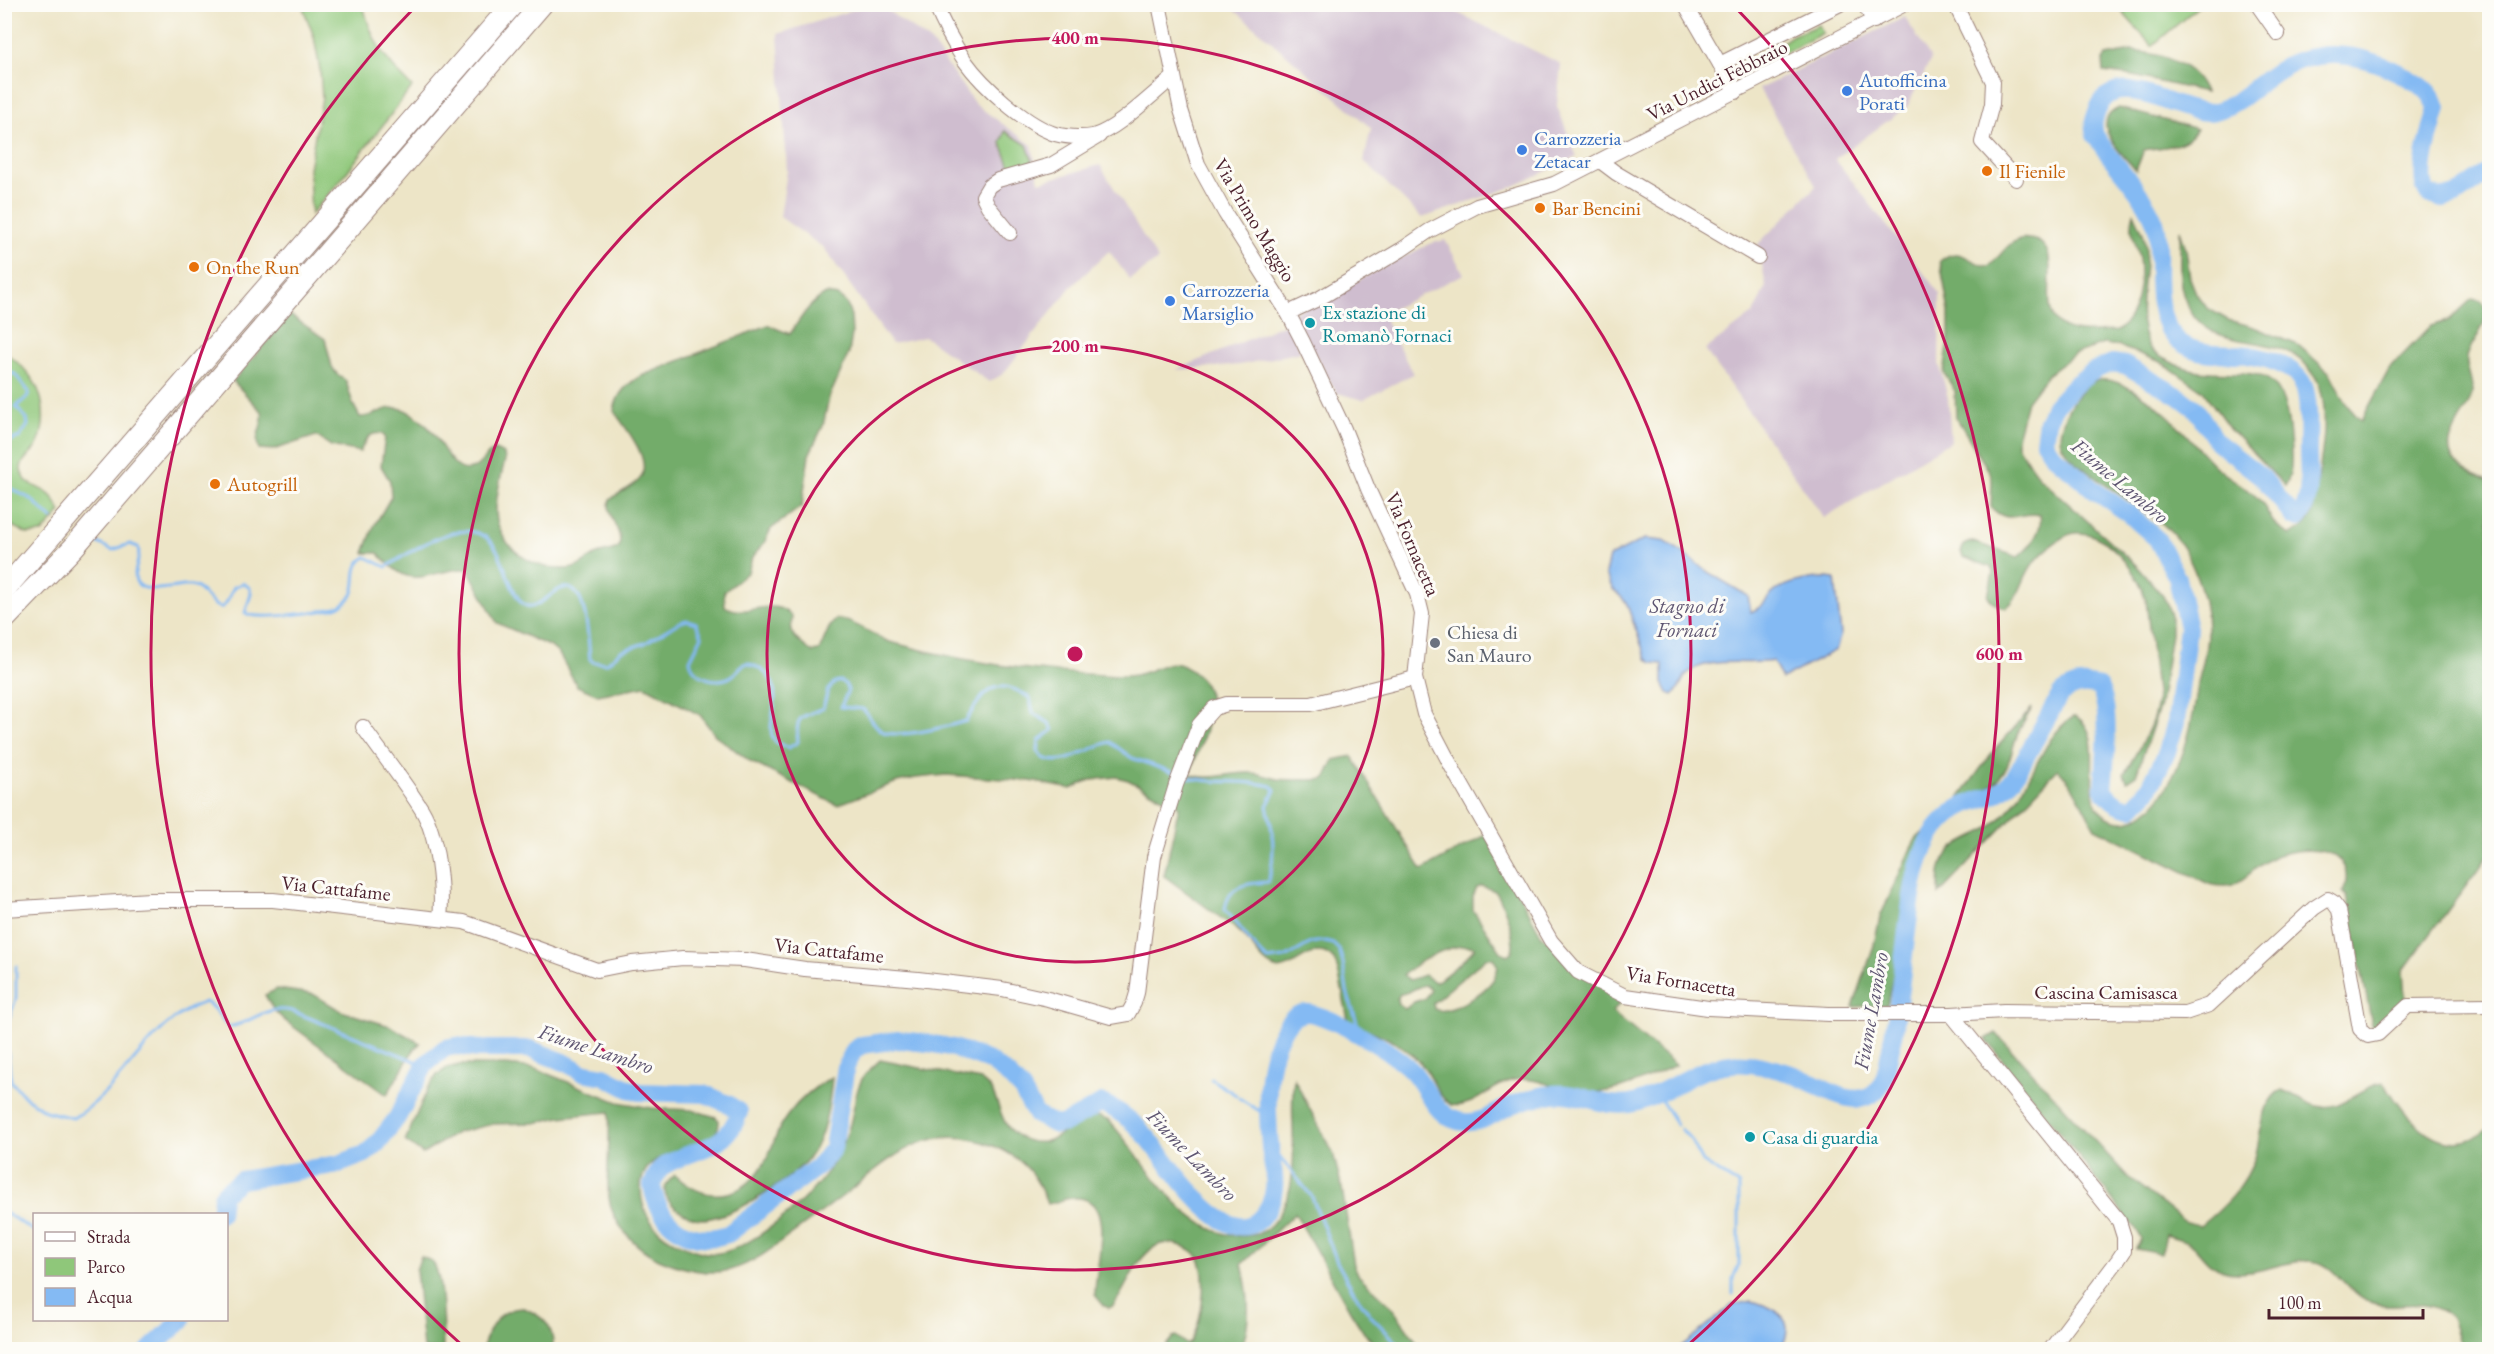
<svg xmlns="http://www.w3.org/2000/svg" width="2494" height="1354" font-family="'EB Garamond',serif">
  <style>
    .industrial { fill: #cfbdcf }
    .green { fill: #8fc77a; stroke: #6c7352; stroke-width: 1.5 }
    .forest { fill: #73ac6a; stroke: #5e664a; stroke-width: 1.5; fill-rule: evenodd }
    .water { fill: #84baf3; stroke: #676c8f; stroke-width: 1.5 }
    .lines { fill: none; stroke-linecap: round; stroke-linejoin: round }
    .stream { stroke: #84baf3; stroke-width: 3 }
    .river { stroke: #84baf3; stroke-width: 18 }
    .minor-casing { stroke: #9c8279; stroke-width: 16 }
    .highway-casing { stroke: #9c8279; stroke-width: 23 }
    .minor { stroke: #fff; stroke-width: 14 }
    .highway { stroke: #fff; stroke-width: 21 }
    .ring { fill: none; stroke: #c2185b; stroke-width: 3 }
    .shop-dot { fill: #3f7fe0; stroke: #fdfcf7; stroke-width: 2 }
    .food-dot { fill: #e8710a; stroke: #fdfcf7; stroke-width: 2 }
    .culture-dot { fill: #0f9aa8; stroke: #fdfcf7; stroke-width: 2 }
    .worship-dot { fill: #6b7280; stroke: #fdfcf7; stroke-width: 2 }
    .labels { text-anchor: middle; stroke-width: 6; stroke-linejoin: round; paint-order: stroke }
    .street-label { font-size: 20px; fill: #4a1f2b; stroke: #fdfcf7 }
    .shop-label { font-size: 20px; fill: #366cbe; stroke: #fdfcf7; text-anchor: start }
    .food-label { font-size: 20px; fill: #c56008; stroke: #fdfcf7; text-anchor: start }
    .culture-label { font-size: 20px; fill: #0d838f; stroke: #fdfcf7; text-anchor: start }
    .worship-label { font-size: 20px; fill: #5b616d; stroke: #fdfcf7; text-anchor: start }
    .water-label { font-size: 21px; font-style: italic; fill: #5e5571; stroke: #fdfcf7 }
    .centre { fill: #c2185b; stroke: #fdfcf7; stroke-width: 3 }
    .ring-label { font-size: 18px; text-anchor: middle; font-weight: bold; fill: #c2185b; stroke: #fdfcf7; stroke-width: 6; stroke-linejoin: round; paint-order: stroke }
  </style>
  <rect width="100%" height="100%" fill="#fdfcf7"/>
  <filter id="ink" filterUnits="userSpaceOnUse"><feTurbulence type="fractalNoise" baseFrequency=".0167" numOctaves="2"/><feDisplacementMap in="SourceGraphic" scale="12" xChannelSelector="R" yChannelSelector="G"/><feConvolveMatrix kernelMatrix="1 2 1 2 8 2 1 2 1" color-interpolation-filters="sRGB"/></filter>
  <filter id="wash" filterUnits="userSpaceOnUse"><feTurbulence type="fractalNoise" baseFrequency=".008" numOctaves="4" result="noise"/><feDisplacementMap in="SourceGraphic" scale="24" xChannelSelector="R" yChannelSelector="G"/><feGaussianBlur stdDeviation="1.35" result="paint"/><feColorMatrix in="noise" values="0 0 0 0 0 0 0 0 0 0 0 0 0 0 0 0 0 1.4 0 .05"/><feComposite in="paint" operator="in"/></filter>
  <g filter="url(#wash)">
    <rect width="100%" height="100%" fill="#ede5c7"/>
    <g class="industrial">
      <polygon points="868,5 880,5 931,42 975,104 1032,145 1039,182 1100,165 1158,260 1130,280 1109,251 1070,288 1003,374 989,382 925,337 892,344 824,248 780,217 787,171 778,34"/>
      <polygon points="1229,5 1442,5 1561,64 1557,106 1577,157 1512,187 1422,218 1364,161 1371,128"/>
      <polygon points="1905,17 1931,59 1907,107 1835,159 1940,294 1939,363 1948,398 1951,441 1824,518 1705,350 1753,314 1766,286 1758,244 1816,186 1759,89"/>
      <polygon points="1445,240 1464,274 1382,314 1413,374 1363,400 1337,393 1292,314 1429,244"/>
      <polygon points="1287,323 1301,352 1240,365 1176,370"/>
    </g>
    <g class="green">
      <path d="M302 5H363C372 42 384 59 412 87L340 181 311 214 309 168 322 98 320 70 314 37Z"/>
      <polygon points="2116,5 2200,5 2152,46"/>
      <polygon points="1819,25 1823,33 1774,59 1770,51 1793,35"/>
      <polygon points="1005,131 1027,145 1033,162 1011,169 1001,143"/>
      <path d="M4 352C31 370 46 392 43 425 42 432 40 441 36 447 31 454 20 461 21 470 24 487 42 486 51 496 55 500 58 507 61 512L42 533 27 534 5 522Z"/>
    </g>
    <g class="forest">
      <path d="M2132 51C2161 54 2193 62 2205 92L2133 76 2104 72 2103 60 2106 56Z"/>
      <path d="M2119 108 2197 129C2185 149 2164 146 2144 150L2136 170C2123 155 2087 122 2119 108Z"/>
      <path d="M2134 213 2143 233 2146 247C2146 273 2134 323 2149 346 2154 353 2163 359 2171 362 2231 392 2283 338 2290 437 2291 452 2294 473 2285 486L2230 429 2203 391 2161 362 2118 346 2104 344 2075 354 2047 375 2027 401 2017 438V445L2021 452 2039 477 2138 567 2163 596 2171 614V634L2160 705 2136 775 2127 781 2124 774C2137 751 2154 727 2157 701L2146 600C2138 574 2112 536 2081 533 2064 531 2046 550 2035 561 2022 576 2023 594 2006 608L1993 603 1988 596 1993 572 1991 567 1963 557 1961 552C1963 545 1966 542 1973 542L2018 557C2030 548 2043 530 2040 515 2022 510 2008 527 1991 507L1992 480 1990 473 1956 417 1955 391 1944 373 1949 337V312L1940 261C1961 243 1969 265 1989 266 1998 259 2003 249 2012 243 2017 239 2023 238 2029 239 2070 243 2033 308 2061 326 2076 336 2101 331 2117 331 2138 316 2142 282 2139 258 2136 239 2128 234 2134 213Z"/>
      <path d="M2180 230 2186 249 2190 278 2196 293 2207 308 2228 320 2251 326 2298 345 2330 373 2347 405 2361 421 2390 368 2431 326 2448 321 2472 299 2481 301 2486 307C2488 325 2475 337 2468 353 2463 365 2474 380 2472 393 2468 416 2435 443 2457 464 2465 472 2479 476 2489 481V855L2403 971 2405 998 2380 1033 2376 1031 2372 1025 2347 896 2343 892C2360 846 2305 845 2275 856 2259 862 2248 879 2232 885 2224 887 2217 886 2209 884L2095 828C2083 808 2075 785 2058 769L1939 894C1939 882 1939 868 1945 858 1954 843 1971 838 1986 830 2000 821 2011 808 2020 794 2036 769 2048 731 2075 716 2112 736 2072 805 2112 819 2136 828 2156 805 2167 787 2186 756 2193 720 2198 684 2201 668 2207 651 2207 634 2208 594 2190 546 2159 521 2137 504 2069 466 2061 443 2055 424 2080 382 2100 380 2110 379 2122 384 2131 389 2171 411 2183 433 2213 464 2226 478 2250 487 2261 502 2273 518 2270 526 2291 535 2301 530 2308 524 2312 513 2315 505 2315 495 2317 486 2321 459 2328 423 2322 396 2319 379 2309 365 2295 356 2265 336 2219 348 2195 317 2173 290 2182 262 2180 230Z"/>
      <path d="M826 294 838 296 847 304 851 316 852 334 849 353 829 398 823 426 809 455 802 506 771 529 764 543 752 558 748 572 724 592 725 606C746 620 773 594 792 617 789 638 797 640 812 652L819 651 829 628 836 619C855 620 872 636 890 642 959 661 1031 672 1103 675 1113 676 1125 677 1135 675 1160 671 1170 650 1198 676 1225 701 1199 746 1190 774 1211 782 1229 772 1250 773 1260 773 1268 777 1278 779 1280 780 1322 780 1325 779L1334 760 1352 756 1422 870 1486 835 1542 936 1623 1000 1612 1012 1676 1065C1644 1080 1607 1099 1571 1091 1552 1087 1532 1076 1513 1080 1491 1085 1474 1109 1451 1105 1438 1096 1435 1084 1427 1071 1409 1045 1378 1033 1349 1023 1345 1011 1339 966 1334 960 1314 936 1293 974 1275 968 1263 964 1253 947 1246 938 1238 929 1226 922 1217 915 1199 902 1182 889 1164 876L1179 806 1128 780 1116 777 1090 780 1071 789 1030 781 946 775 916 778 897 782 837 805 751 762 715 735 700 715 645 686 598 695 577 686 559 654 551 647 497 623 468 569C423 569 415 596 378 553H364L374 526 391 497 390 481 381 466 385 437 382 434C369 431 365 441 360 452L331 446 316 436 273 450 259 449C253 435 265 425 262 412L233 381 290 315 325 339 332 367 337 374 346 381 353 404 360 417C376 418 386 402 405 410 416 415 426 424 434 434 442 444 455 478 474 468 482 463 486 454 495 450L504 454 505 460C501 476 496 494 496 511 497 549 538 574 573 568 583 566 589 557 597 554 606 551 611 552 619 547 624 530 605 517 610 500 618 493 629 489 637 482 657 464 625 428 614 411 617 394 625 386 639 377L768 325 790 334C801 318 809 303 826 294ZM1482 886 1495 891C1504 903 1516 937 1512 952L1507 955 1501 952 1473 910V897L1477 888ZM1468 946 1475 947C1469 957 1448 973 1439 980L1435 982 1424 975 1410 980 1403 975C1419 961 1446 945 1468 946ZM1486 958H1493L1498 967C1497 971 1495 976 1493 980 1484 993 1449 1016 1434 1009L1433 1003ZM1425 985 1431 990 1426 998 1414 1002 1405 1009 1398 1004 1397 999 1400 994C1409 994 1415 987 1425 985Z"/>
      <polygon points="2032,708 2018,732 2007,767 1998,780 1933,830 1917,852 1905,890 1897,959 1887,1005 1853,1007 1873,949 1880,917 1910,850 1916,839 1955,804 1991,754"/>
      <polygon points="277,989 313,994 341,1011 390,1026 420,1043 411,1054 387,1095 284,1020 273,1009 265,995"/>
      <path d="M1996 1033 2127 1176 2184 1221 2200 1226C2222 1208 2246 1186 2255 1157 2261 1139 2261 1098 2282 1090 2294 1094 2305 1103 2317 1106 2342 1112 2361 1085 2384 1083 2390 1090 2393 1097 2398 1103 2421 1135 2454 1158 2489 1128V1349H2461L2451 1317C2419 1292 2393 1315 2363 1299 2344 1289 2334 1261 2309 1261 2281 1260 2251 1279 2223 1271 2208 1267 2202 1254 2192 1245 2185 1239 2174 1238 2166 1235L2161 1254 2136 1249 2141 1239 2138 1232 1986 1039Z"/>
      <path d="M880 1060 981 1080C1000 1091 997 1121 1015 1134 1053 1161 1070 1114 1096 1116 1100 1116 1106 1120 1109 1121 1147 1161 1187 1245 1252 1235 1272 1233 1286 1206 1290 1188 1298 1152 1289 1115 1294 1079L1333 1153 1342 1188 1354 1265 1359 1276 1390 1305 1422 1349H1381L1364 1333 1350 1311 1295 1213 1242 1264C1249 1293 1252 1321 1241 1349H1163L1173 1337 1176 1336 1187 1345C1202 1331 1209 1274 1198 1257 1194 1250 1186 1247 1179 1245 1171 1243 1163 1242 1156 1246 1134 1259 1128 1287 1113 1306L1109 1308 1104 1306 1095 1295C1094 1270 1117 1202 1079 1198 1067 1196 1058 1203 1047 1204 1037 1175 1023 1158 994 1146 930 1120 894 1155 848 1192 829 1207 809 1221 789 1236 772 1249 752 1264 730 1270 707 1276 680 1268 659 1259 639 1250 617 1229 611 1207 604 1185 611 1137 609 1112L560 1117 535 1123 493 1124 456 1133 423 1154 405 1141 428 1088 437 1075 447 1068 459 1065H506L533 1068 618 1102 652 1108 692 1110 716 1117 719 1121C721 1157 640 1139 641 1189 641 1211 653 1230 672 1240 686 1247 703 1256 719 1253 755 1248 821 1190 836 1158 842 1147 847 1135 850 1124 854 1110 855 1089 864 1076 868 1071 875 1065 880 1060Z"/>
      <path d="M832 1077C830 1101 826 1131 813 1152 797 1178 732 1219 701 1219 689 1219 663 1203 665 1189 665 1183 671 1179 675 1175 708 1206 746 1199 767 1158 774 1144 777 1129 787 1116 799 1100 815 1086 832 1077Z"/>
      <path d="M421 1256C425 1258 430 1260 433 1263 443 1275 443 1332 443 1349H423L416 1270Z"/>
      <path d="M524 1308C544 1317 554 1326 553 1349H482C489 1328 498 1308 524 1308Z"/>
    </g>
    <g class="water">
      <path d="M1645 539 1664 541 1681 551 1706 571 1748 596 1751 612C1766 605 1762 603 1772 594 1786 581 1818 576 1835 579L1841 634 1836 650 1782 679 1773 661C1748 666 1704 655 1686 675 1681 682 1680 689 1673 695L1668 693 1663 683V664L1652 663 1646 658 1626 602 1613 589 1605 574 1609 557Z"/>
      <path d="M1752 1301C1779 1309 1797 1319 1781 1349H1678L1732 1305Z"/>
    </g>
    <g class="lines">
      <g class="stream">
        <polyline points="4,372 15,374 29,392 27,397 16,407 27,419 28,425 20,437 4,443"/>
        <polyline points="4,485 31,499 52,519"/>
        <path d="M94 541 112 550 130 544 138 547C141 558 136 563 135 574 133 600 179 584 192 586 205 589 208 605 221 608L226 603 234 587 243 583 250 588 251 594 245 613C256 621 323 612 338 607 342 606 350 599 352 595 359 581 350 566 366 557L386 567C419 547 480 502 501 559 506 570 514 597 523 604 533 612 547 597 555 592 588 570 588 642 590 659L593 662 607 663 621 651 645 643 678 623 687 620 696 623 702 636 690 660C693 678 719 686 733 675 739 670 739 666 747 663 798 679 760 724 775 741 778 744 785 746 788 748L798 742C795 715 800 718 823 708L828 690 835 682 840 681 845 684 848 690 841 707 863 709C868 715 875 726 882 731 896 740 949 726 966 721 984 691 995 674 1030 698L1033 713 1049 723 1053 730 1039 741 1038 751 1043 758C1067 768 1087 747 1110 742L1132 758 1175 773"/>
        <path d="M1184 776C1211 785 1243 779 1272 786L1275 790 1267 806C1274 832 1276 856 1268 882 1246 883 1228 885 1225 910 1241 926 1251 946 1268 960L1285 958 1311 943 1321 941 1333 944 1339 950 1343 963 1347 992 1362 1038"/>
        <path d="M16 966V999L5 1029 11 1081 25 1097 45 1111 73 1118C125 1089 148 1021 205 1002 217 1007 219 1020 229 1027 256 1022 262 1005 292 1011L425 1065"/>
        <polyline points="1211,1079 1236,1095"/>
        <polyline points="1657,1094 1677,1125"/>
        <polyline points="1239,1098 1269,1117"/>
        <polyline points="1681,1129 1691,1140 1703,1162 1739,1185 1739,1264 1733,1278 1733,1294"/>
        <polyline points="1270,1144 1312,1197 1338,1264 1354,1292 1371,1316 1404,1350"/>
        <polyline points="4,1212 34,1231"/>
      </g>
      <g class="river">
        <path d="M220 1214 222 1197 225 1192 241 1180 339 1164 365 1154 377 1144 397 1118 425 1065 445 1048 456 1046 479 1049H530L564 1062 582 1072 604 1076 629 1089 640 1092 705 1094 728 1104 739 1112C728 1151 693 1148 665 1165 658 1169 655 1178 652 1185 658 1223 689 1247 728 1234L821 1164 833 1148 846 1067 854 1050 862 1045 899 1040 928 1043 954 1048 989 1061 1008 1075 1022 1090 1036 1115 1056 1125 1066 1123 1102 1103C1121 1111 1134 1122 1147 1137 1167 1159 1229 1260 1263 1215 1269 1208 1273 1199 1274 1189 1276 1175 1271 1160 1270 1146 1267 1107 1263 1060 1286 1026 1291 1018 1298 1012 1309 1013 1335 1018 1390 1050 1410 1069 1429 1087 1433 1119 1464 1122 1479 1124 1492 1115 1504 1109 1518 1102 1537 1096 1553 1094 1582 1091 1608 1112 1638 1102 1669 1092 1697 1067 1731 1064 1751 1062 1775 1068 1794 1075 1817 1083 1853 1112 1875 1092 1886 1082 1887 1066 1890 1052 1899 1010 1902 966 1908 924 1912 896 1915 865 1929 840 1937 826 1950 812 1965 805 1987 796 1997 798 2014 778L2060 695C2073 685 2082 682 2099 687 2112 708 2105 764 2103 789 2111 801 2118 806 2132 808L2149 789 2167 752 2176 722 2188 628 2177 578 2157 539 2128 513 2095 491 2052 454 2044 442 2047 421 2055 406 2074 385 2095 370 2112 363 2125 365 2180 397 2196 409 2217 442 2262 477 2294 517 2298 518C2313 502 2308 472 2308 452 2308 432 2310 408 2305 389 2298 364 2258 355 2236 354 2214 353 2189 355 2173 335 2154 312 2159 275 2158 247 2158 240 2158 231 2156 225 2144 191 2113 165 2095 135 2092 124 2094 119 2098 109 2117 63 2182 120 2215 111 2239 105 2256 85 2276 72 2314 47 2359 52 2397 72 2414 81 2431 88 2437 108 2432 129 2415 176 2428 194L2442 199 2456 195 2490 171"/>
        <polyline points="149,1350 182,1320"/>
      </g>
    </g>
  </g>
  <g filter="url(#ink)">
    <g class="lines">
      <g class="minor-casing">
        <g id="minor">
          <path d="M935 4C943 24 953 43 965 61 983 86 1023 122 1052 133 1063 137 1082 138 1093 136 1117 130 1153 93 1174 77"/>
          <polyline points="1159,4 1181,110 1198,164 1225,213 1288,313 1303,342 1344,429 1368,489 1417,594 1422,614 1415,678 1424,714 1456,775 1551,941 1578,972 1625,996 1708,1008 1829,1014 1951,1014 2004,1011 2185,1013 2209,1005 2314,908 2328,899 2333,902 2339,910 2360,1029 2368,1036 2378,1034 2408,1006 2490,1005"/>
          <polyline points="1685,4 1736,92"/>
          <polyline points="1864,4 1874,21"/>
          <polyline points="1955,4 1993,82 1992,104 1982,142 2016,179"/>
          <polyline points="2257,4 2278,34"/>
          <polyline points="1720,64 1840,4"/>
          <polyline points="1600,161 1616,173 1758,257"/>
          <polyline points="1010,233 988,206 983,196 989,186 998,180 1051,165 1099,136"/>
          <polyline points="1288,313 1320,298 1401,250 1429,231 1477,206 1554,184 1905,4"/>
          <path d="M363 727C382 754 404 781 422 810 438 837 443 889 440 919"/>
          <polyline points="4,909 150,900 273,900 464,922 597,970 632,963 683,958 745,960 805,969 918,979 1002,989 1048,999 1111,1017 1128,1014 1134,1003 1137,993 1154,857 1176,785 1199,725 1214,708 1227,704 1311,704 1415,678"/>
          <polyline points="1951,1014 2119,1221 2124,1237 2124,1251 2118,1260 2050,1350"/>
        </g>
      </g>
      <g class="highway-casing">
        <g id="highway">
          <polyline points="4,590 513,4"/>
          <polyline points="4,620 74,547 542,4"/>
        </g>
      </g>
      <use href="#minor" class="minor"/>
      <use href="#highway" class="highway"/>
    </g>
  </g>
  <g class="ring">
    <circle cx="1075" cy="654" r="308"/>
    <circle cx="1075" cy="654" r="616"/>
    <path d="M463 1346A924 924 0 0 1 416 6M1734 6A924 924 0 0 1 1687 1346"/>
  </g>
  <g class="shop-dot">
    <circle cx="1847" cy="91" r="6"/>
    <circle cx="1522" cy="150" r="6"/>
    <circle cx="1170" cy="301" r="6"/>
  </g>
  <g class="food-dot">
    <circle cx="1987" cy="171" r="6"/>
    <circle cx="1540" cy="208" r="6"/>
    <circle cx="194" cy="267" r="6"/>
    <circle cx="215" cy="484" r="6"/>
  </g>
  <g class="culture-dot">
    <circle cx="1310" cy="323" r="6"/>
    <circle cx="1750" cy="1137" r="6"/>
  </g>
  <circle class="worship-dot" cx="1435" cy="643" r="6"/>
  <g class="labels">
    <g class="street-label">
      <text transform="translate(1717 80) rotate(-27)" y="7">Via Undici Febbraio</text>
      <text transform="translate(1255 220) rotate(59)" y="7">Via Primo Maggio</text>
      <text transform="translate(1413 544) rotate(67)" y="7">Via Fornacetta</text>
      <text transform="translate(336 888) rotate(6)" y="7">Via Cattafame</text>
      <text transform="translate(829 950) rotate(6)" y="7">Via Cattafame</text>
      <text transform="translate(1681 981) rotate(9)" y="7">Via Fornacetta</text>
      <text x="2106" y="999">Cascina Camisasca</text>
    </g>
    <g class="shop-label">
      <text x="1859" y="87">Autofficina<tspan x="1859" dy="23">Porati</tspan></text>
      <text x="1534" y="145">Carrozzeria<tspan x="1534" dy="23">Zetacar</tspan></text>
      <text x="1182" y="297">Carrozzeria<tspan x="1182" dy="23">Marsiglio</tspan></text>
    </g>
    <g class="food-label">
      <text x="1999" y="178">Il Fienile</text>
      <text x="1552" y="215">Bar Bencini</text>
      <text x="206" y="274">On the Run</text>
      <text x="227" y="491">Autogrill</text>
    </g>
    <g class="culture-label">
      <text x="1322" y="319">Ex stazione di<tspan x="1322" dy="23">Romanò Fornaci</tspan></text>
      <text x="1762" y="1144">Casa di guardia</text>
    </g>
    <g class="worship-label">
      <text x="1447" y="639">Chiesa di<tspan x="1447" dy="23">San Mauro</tspan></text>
    </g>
    <g class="water-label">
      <text transform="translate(2120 481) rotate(40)" y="7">Fiume Lambro</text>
      <text x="1687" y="613">Stagno di<tspan x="1687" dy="24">Fornaci</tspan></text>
      <text transform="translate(1871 1011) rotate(-80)" y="7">Fiume Lambro</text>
      <text transform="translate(596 1049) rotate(18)" y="7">Fiume Lambro</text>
      <text transform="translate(1192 1155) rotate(46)" y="7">Fiume Lambro</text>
    </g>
  </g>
  <circle cx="1075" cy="654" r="9" class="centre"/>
  <g class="ring-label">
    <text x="1075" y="44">400 m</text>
    <text x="1075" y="352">200 m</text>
    <text x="1999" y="660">600 m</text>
  </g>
  <rect width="2494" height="1354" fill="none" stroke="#fdfcf7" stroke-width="24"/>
  <rect x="33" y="1213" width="195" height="108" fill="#fdfcf7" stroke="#b5a4a5" stroke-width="1.5"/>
  <rect x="45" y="1232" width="30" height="9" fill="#ffffff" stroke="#b5a4a5" stroke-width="1.5"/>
  <text x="87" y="1243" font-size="18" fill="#4a1f2b">Strada</text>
  <rect x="45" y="1258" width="30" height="18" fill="#8fc77a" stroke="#b5a4a5" stroke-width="1.5"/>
  <text x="87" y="1273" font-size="18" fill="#4a1f2b">Parco</text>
  <rect x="45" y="1288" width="30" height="18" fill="#84baf3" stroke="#b5a4a5" stroke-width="1.5"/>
  <text x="87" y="1303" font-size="18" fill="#4a1f2b">Acqua</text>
  <path d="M2269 1309v9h154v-9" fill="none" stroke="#4a1f2b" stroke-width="3"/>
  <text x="2278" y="1309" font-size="18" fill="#4a1f2b" stroke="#fdfcf7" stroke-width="4.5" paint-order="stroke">100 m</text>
</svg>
